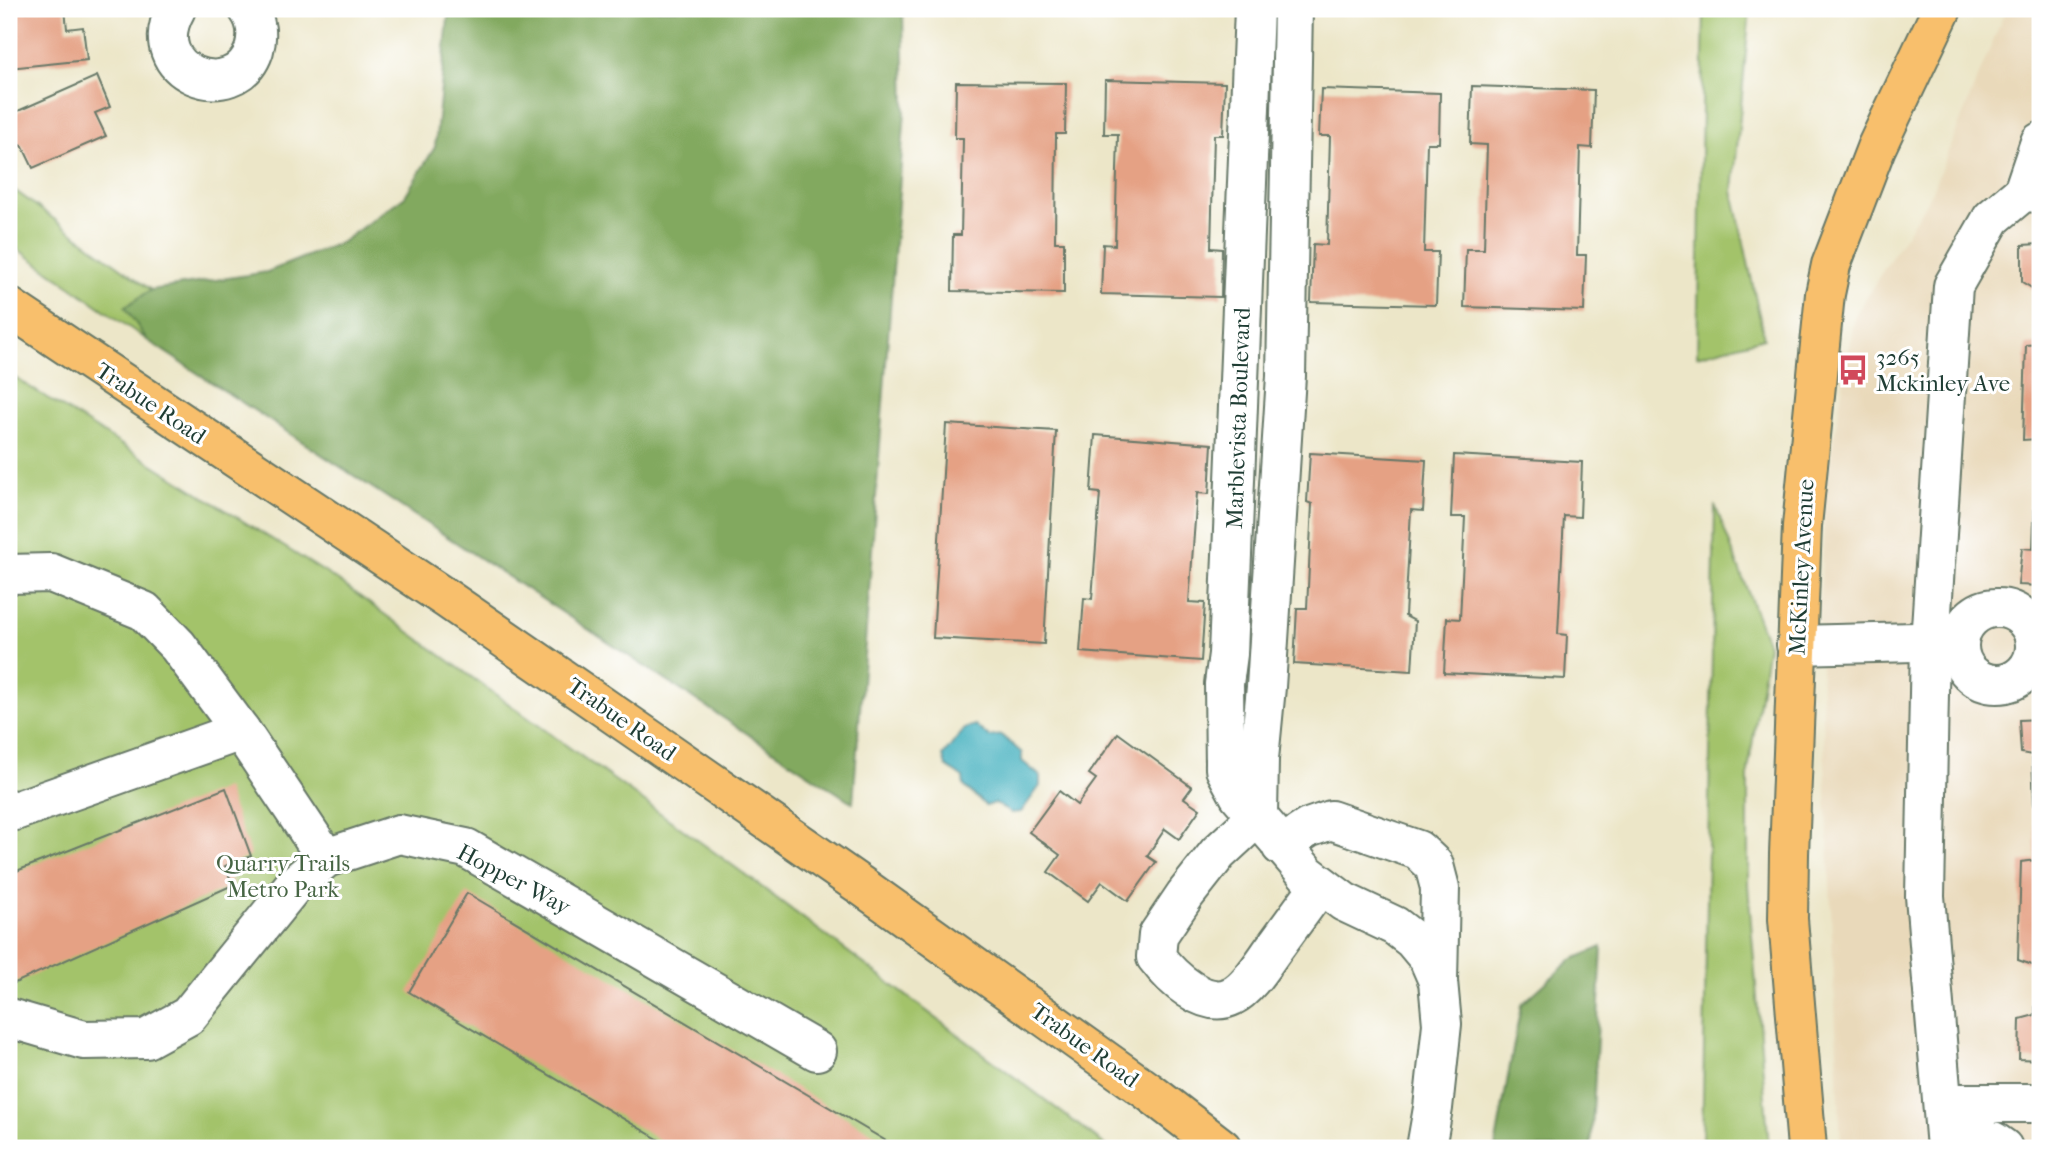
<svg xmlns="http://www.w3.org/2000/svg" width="2049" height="1157" font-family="'IM FELL French Canon',serif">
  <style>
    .built { fill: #e9d9ba }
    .green { fill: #a3c36b; stroke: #618050; stroke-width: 2 }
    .forest { fill: #82a95f; stroke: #50734a; stroke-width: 2 }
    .water { fill: #41afbd; stroke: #307678; stroke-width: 2 }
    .building { fill: #e5a184 }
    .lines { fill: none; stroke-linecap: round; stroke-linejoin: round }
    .minor-casing { stroke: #677868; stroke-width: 42 }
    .major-casing { stroke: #677868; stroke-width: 42 }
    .minor { stroke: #fff; stroke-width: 38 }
    .major { stroke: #f8bf6c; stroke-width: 38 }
    .labels { text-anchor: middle; stroke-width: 6; stroke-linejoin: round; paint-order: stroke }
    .poi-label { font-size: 23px; fill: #1f3d34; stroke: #fff; text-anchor: start }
    .street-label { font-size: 23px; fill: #1f3d34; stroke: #fff }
    .park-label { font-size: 23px; fill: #476544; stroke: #fff }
  </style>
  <rect width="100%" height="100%" fill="#fff"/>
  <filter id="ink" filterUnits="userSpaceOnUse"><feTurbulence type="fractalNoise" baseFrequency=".0143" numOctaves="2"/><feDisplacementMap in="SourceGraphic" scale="14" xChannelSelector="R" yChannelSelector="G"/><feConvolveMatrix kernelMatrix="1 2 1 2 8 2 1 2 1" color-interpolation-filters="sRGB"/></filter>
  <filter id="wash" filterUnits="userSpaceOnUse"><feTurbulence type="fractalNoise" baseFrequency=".00686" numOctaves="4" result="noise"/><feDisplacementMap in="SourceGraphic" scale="28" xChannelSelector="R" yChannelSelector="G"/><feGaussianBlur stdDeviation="1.57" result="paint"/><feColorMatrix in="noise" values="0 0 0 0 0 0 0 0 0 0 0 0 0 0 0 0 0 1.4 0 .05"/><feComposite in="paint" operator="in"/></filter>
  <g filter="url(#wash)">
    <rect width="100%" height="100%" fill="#ece6c8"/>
    <polygon class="built" points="2006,9 2040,9 2040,1148 1841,1148 1819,622 1826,483 1855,315 1929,198"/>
    <g class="green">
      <polygon points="1704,9 1750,9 1733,191 1764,338 1697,356"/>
      <polygon points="9,183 13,189 151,290 125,307 147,340 9,243"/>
      <polygon points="9,374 337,580 739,870 1109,1148 9,1148"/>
      <polygon points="1715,505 1768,645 1748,771 1748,885 1769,1148 1702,1148"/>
    </g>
    <g class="forest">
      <polygon points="449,9 903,9 905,111 853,803 147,340 125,307 151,290 267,272 342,242 405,196 435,147"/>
      <polygon points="1602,947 1591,1148 1495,1148 1521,1005 1571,960"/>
    </g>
    <polygon class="water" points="975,725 989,737 1001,735 1022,753 1022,761 1040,776 1040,786 1021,812 1011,813 995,803 986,806 964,786 963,778 946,766 943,756 964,729"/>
    <g id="blocks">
      <g class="building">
        <polygon points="45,9 65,9 67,29 83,27 87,60 9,68 9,13"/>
        <polygon points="97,76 110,107 95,113 106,136 33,168 22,145 10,150 9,115"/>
        <polygon points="1105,80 1225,83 1223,135 1214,135 1211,248 1222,249 1221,297 1101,294 1103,244 1115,245 1118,134 1104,134"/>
        <polygon points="956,82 1066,83 1065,134 1056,134 1055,242 1064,242 1064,293 952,291 953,235 961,235 963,138 955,138"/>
        <polygon points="1472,86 1594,90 1592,148 1580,147 1577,255 1586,255 1584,311 1464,307 1466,249 1484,249 1487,145 1470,144"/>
        <polygon points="1321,89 1440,93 1439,143 1427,143 1424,252 1438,252 1436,305 1311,302 1313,244 1327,245 1330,136 1319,136"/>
        <polygon points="2040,244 2040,293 2022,282 2022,245"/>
        <polygon points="2040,344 2040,586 2018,585 2022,548 2033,549 2037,439 2023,440 2026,345"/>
        <polygon points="946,424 1056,431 1044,644 933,638"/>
        <polygon points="1095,435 1212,444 1209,494 1197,493 1189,602 1205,603 1201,661 1080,652 1084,598 1092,599 1100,493 1091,492"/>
        <polygon points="1310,453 1426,460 1423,511 1411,510 1405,616 1415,621 1412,671 1294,664 1297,608 1307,608 1312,504 1307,502"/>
        <polygon points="1454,455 1582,462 1580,517 1564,516 1558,634 1567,635 1565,679 1444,673 1447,618 1460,619 1465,517 1451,517"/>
        <polygon points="2040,719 2040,1060 2019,1059 2020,1019 2035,1015 2035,966 2018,960 2021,862 2036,860 2032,755 2021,753 2019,720"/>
        <polygon points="1118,733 1192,787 1184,798 1200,809 1179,839 1165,829 1147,856 1156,862 1128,901 1102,882 1088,901 1048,872 1060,855 1029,832 1059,791 1077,805 1096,779 1089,774"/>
        <polygon points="226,788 251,856 225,866 233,885 15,983 9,981 9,874"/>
        <polygon points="467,893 898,1148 673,1148 409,992"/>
      </g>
    </g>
  </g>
  <g filter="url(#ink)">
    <use href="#blocks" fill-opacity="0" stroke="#677868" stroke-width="2"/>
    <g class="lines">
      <g class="minor-casing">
        <g id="minor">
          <path d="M176 9C140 74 235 107 254 50 258 36 257 21 248 9"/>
          <polyline points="1254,9 1228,654 1224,684 1225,769 1239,795 1307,874 1344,902 1395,926 1413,940 1428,958 1438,981 1442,1024 1433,1108 1426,1148"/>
          <polyline points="2023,192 2040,142"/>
          <polyline points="9,574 51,573 144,611 178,646 241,731 326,858"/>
          <circle cx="1997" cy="646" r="38"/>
          <polyline points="1796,645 1955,641"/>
          <polyline points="9,809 15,811 241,731"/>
          <polyline points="1258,816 1259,759 1266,687 1286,376 1293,9"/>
          <path d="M1258 816 1218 853 1185 895 1158 935 1156 957C1171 977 1205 1010 1232 996 1247 989 1262 965 1272 951 1288 929 1304 907 1320 885"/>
          <polyline points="1281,846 1308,828 1331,820 1418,850 1434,865 1440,888 1438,981"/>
          <polyline points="9,1018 84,1040 146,1039 188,1016 294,885 326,858 399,834 466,848 817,1051"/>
          <polyline points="1944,1103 2040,1103"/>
          <polyline points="1946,1139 1993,1141 2003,1148"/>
          <polyline points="1946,1148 1925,896 1930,643 1953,286 1992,218 2023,192 2040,193"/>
        </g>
      </g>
      <g class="major-casing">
        <g id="major">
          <polyline points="9,307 447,599 654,742 863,887 1148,1091 1222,1148"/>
          <polyline points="1807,1148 1788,919 1789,854 1802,526 1825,294 1831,265 1876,148 1942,9"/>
        </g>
      </g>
      <use href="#minor" class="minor"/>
      <use href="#major" class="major"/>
    </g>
  </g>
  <defs>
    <g id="bus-bare" transform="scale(2.415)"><path d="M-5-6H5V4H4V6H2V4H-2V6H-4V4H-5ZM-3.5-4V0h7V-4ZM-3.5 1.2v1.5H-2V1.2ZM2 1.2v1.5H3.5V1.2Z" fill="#d1495b" stroke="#fff" stroke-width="2.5" paint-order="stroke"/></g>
  </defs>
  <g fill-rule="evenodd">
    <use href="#bus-bare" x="1853" y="370"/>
  </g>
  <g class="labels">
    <g class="poi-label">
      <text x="1876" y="365">3265<tspan x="1876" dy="26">Mckinley Ave</tspan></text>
    </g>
    <g class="street-label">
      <text transform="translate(151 403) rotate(34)" y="8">Trabue Road</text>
      <text transform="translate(1238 418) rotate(-88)" y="8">Marblevista Boulevard</text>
      <text transform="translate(1801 567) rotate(-87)" y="8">McKinley Avenue</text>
      <text transform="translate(622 719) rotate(35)" y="8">Trabue Road</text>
      <text transform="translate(514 879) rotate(28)" y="8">Hopper Way</text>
      <text transform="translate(1085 1045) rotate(36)" y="8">Trabue Road</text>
    </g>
    <g class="park-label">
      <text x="283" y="871">Quarry Trails<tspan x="283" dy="26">Metro Park</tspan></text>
    </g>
  </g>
  <rect width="2049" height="1157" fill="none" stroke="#fff" stroke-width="35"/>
</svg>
